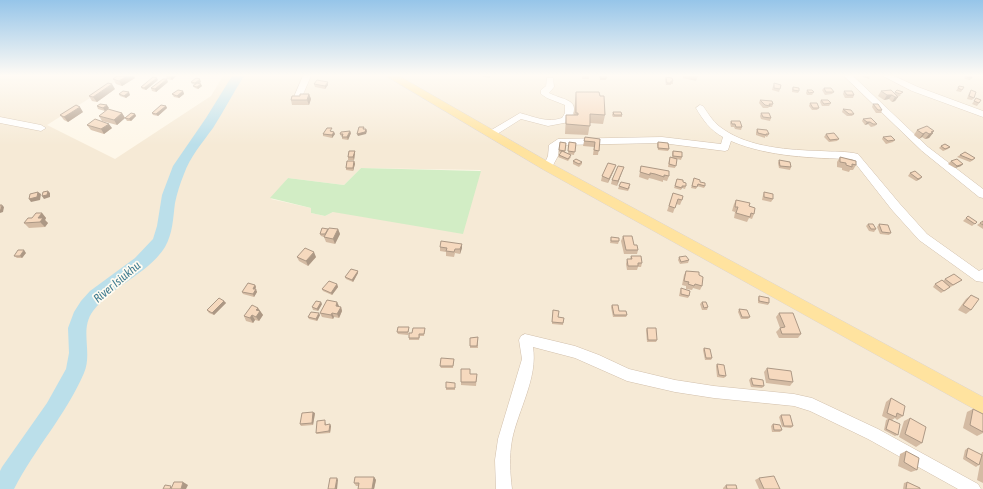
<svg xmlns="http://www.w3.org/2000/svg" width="983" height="489" font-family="'Asap Condensed',sans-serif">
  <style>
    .residential { fill: #f6ead6; fill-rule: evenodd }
    .green { fill: #d2edc5 }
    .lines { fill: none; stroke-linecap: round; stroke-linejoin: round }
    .river { fill: #bbdfea; fill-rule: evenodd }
    .minor-casing { stroke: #d2c0ac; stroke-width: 1 }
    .major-casing { stroke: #ddd5d0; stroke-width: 1 }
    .minor { fill: #fff; fill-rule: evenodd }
    .major { fill: #ffe39f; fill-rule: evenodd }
    .wall { fill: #d4bba3 }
    .shaded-wall { fill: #ac9885 }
    .building { fill: #f6d9be; stroke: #ac9885 }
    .labels { text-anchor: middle; stroke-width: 3.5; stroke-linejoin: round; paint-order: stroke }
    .water-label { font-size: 12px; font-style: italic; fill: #417c90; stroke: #fffbf1 }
  </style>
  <rect width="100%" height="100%" fill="#fef7e9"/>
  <path class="residential" d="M0 76H125L47 125 115 159 211 96 223 76H983V489H0ZM361 168 480 170 481 171 333 212 325 216 311 213V208L271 199 288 178 344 185Z"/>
  <polygon class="green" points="361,168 481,171 463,234 333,212 325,216 311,213 311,208 270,198 288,178 344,185"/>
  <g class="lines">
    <path class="river" d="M232 76H244C233 93 224 111 213 128 202 143 190 157 184 174 180 184 177 193 175 203 173 218 173 233 165 247 147 275 113 285 93 311 79 330 93 352 84 373 66 415 35 448 14 489H0V471L2 467 47 403 66 369 69 353 68 328 74 312 81 301 90 291 135 258 153 239 157 226 162 195 173 166 206 118Z"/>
    <g class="minor-casing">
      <g id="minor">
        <polygon points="303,76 311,76 301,99 295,99 294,97"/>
        <polygon points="844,76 853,76 928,147 983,189 983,198 979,197 922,151"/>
        <polygon points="883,76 894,76 918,87 983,111 983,117 912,91"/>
        <path d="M547 78H553L554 87 549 93C565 101 583 99 569 122L548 126 521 119 494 136H488L486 134 488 132 520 113C535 117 547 123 562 118L565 113V105L547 98 541 94V90L546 86Z"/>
        <path d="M700 105 703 106C709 115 714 123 723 129 750 148 790 150 821 151 833 152 847 151 858 154L900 204 927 234 979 271 983 269V282L976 281 919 240 892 210 852 159C812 158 769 157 731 141L728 150 725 151 662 143 560 145 559 146 558 156 551 169 548 170 543 167 548 156 549 145 558 139 662 137 721 144 723 137C710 130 703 120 696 108Z"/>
        <polygon points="0,117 41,125 46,128 41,131 0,123"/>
        <path d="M525 334 575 346 599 355 629 369 675 380 714 386 794 394 812 398 878 429 978 484 981 489H958L868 439 810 411 794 406 714 398 675 392 627 381 575 358 533 347C538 378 518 410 512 440 509 457 510 472 512 489H496L495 460 498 439 522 359 519 340 521 336Z"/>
      </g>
    </g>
    <g class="major-casing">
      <polygon id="major" points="386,76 399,76 552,164 983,397 983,414 544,170"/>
    </g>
    <use href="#minor" class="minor"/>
    <use href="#major" class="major"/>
  </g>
  <g class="wall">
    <polygon points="117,76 134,76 135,78 122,86 116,84 113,79"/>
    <polygon points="166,76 176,76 172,80 167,79"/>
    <polygon points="480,76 490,76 490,78"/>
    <rect x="582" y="76" width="7" height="3"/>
    <rect x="600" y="76" width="6" height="4"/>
    <polygon points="683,76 698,76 696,81 683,78"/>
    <polygon points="863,76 870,76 869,79 863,77"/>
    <polygon points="964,76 971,76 972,78 970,80 965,79"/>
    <polygon points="666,77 673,81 673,84 671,84 671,85 666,85 665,80"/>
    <polygon points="158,80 146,90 142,89 141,87"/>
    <polygon points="168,82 156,92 152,91 151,88"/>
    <polygon points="191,82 201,82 199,83 202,86 198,89 195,88 193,86 195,85 192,84"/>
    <polygon points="314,84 328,85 325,89 315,87"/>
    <polygon points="774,84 780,89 779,92 772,90 773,86"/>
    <polygon points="959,86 962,90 961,92 956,91"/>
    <polygon points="793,87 799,91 798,93 792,92 792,89"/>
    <polygon points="824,88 834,92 832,94 825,95 822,90"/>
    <polygon points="115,89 97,102 92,101 89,96"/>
    <polygon points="807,90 814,92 812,95 807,95 806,93"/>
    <polygon points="971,90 974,98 972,100 967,99 969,93"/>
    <polygon points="183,91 184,94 179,98 174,97 172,94"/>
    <polygon points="844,91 854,95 853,98 845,98 843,94"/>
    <polygon points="881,91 894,93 895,92 901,95 898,97 895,101 892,102 889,99 884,100 878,96"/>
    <polygon points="576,92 600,96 605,115 603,124 590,123 588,135 565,134 566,115 574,115 575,102"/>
    <polygon points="119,94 130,95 126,98 120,96"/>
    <polygon points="309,94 311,99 309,105 292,105 291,100"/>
    <polygon points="976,98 979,103 977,106 972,104"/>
    <polygon points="760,100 773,104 772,107 769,107 768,108 763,108 759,103"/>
    <polygon points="821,100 831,103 829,106 822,106 820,102"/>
    <polygon points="810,103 819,108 817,110 812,110 809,106"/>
    <polygon points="873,104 882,110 881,113 876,113 872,107"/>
    <polygon points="97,106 109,108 105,111 98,109"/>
    <polygon points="166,106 167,108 158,116 153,115 152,113"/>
    <polygon points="843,109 854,114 852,116 847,116 842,112"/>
    <polygon points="83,112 68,122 64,120 60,115"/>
    <polygon points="613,112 622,115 622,117 613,117 612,115"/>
    <polygon points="122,113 125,118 117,125 102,121 99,116"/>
    <polygon points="761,113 771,118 770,121 761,119 760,116"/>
    <polygon points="135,114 136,116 131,121 127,121 125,118"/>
    <polygon points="863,119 877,124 875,126 871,127 868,124 865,125 862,121"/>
    <polygon points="731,121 742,127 741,130 735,129 734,127 731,127 730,123"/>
    <polygon points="87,125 112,128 104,134 91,130"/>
    <polygon points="757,129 769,134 767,137 765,136 765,138 756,135 756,132"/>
    <polygon points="917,130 934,131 932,132 933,133 929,138 925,139 922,137 919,139 914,135"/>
    <polygon points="332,131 335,134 332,138 323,136 323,134"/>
    <polygon points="351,133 348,140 342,139 342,136 341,136 340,134"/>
    <polygon points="826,134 839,139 837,141 829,142 824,137"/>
    <polygon points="585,137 600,139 598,155 593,155 594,147 583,146"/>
    <polygon points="883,137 895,140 893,142 886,144 882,139"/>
    <polygon points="560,142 566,143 565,153 568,154 569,142 576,143 574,155 568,154 571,157 568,161 558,157 560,153 559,152"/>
    <polygon points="658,142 669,149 668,151 658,150 657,144"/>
    <polygon points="941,146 950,147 948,149 943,151 939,148"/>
    <polygon points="673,151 682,157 681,160 677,159 675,168 668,167 669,160 670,157 672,158 672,153"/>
    <polygon points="355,153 354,160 348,160 348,157"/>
    <polygon points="960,155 975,158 973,160 970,162 957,157"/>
    <polygon points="840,157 856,165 853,170 850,170 849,172 842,170 842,168 837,167 837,162"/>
    <polygon points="779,160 791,167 790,170 779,168 778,163"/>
    <polygon points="354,161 355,164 353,171 346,170 346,168"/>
    <polygon points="573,161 582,162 582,164 579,167 573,164"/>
    <polygon points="951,161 961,166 955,168 948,164"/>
    <polygon points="616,165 614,170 608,183 601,181 602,176"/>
    <polygon points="641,166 669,176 667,181 663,180 663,182 653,179 649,178 648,180 639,177"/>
    <polygon points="622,172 617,186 611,184 612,180"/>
    <polygon points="910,173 920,179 916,181 908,176"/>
    <polygon points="694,178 705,186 704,188 697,186 696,189 691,188"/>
    <polygon points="677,179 683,182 686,186 685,189 682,188 681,190 674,188"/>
    <polygon points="619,186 630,187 628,191 618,189"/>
    <polygon points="764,192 773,199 771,202 762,200 763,195"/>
    <polygon points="673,193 682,200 680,205 676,204 673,213 667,211"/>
    <polygon points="736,200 749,206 754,214 752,219 749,218 747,222 734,218 735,212 732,211 734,204"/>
    <polygon points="42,213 46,218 45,220 48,223 45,227 29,228 24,223"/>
    <polygon points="966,218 977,222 972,226 963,221"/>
    <polygon points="983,221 983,229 977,225"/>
    <polygon points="868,224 876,229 874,232 869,231 866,226"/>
    <polygon points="879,224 891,233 889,235 880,234 877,227"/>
    <polygon points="338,229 340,234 335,244 326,242 324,237 321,236 320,234"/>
    <polygon points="623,236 634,245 638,250 637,254 624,254 621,241"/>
    <polygon points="611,237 619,241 618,244 610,243"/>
    <polygon points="462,244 462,248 460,254 455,253 454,257 446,256 446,252 440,251 440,247"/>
    <polygon points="26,253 22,258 17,258 14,256"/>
    <polygon points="631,256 642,263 641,267 638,267 637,270 627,270 626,264 627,259 630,259"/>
    <polygon points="297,257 316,257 308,266 299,261"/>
    <polygon points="679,257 689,260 688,263 680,264 678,260"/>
    <polygon points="358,271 358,273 353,282 346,279 345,277"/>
    <polygon points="686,271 699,275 702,286 700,290 693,288 692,290 686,289 686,286 682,285 684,275"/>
    <polygon points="945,279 962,280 941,293 933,287 935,284 943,281"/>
    <polygon points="337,284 338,287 332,295 323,291 322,289"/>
    <polygon points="255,285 256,287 255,289 257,292 254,297 243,294 242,292"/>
    <polygon points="681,288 689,296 688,298 679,296 680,291"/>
    <polygon points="971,295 971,310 966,314 958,310 966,299"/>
    <polygon points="759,296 769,303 768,305 758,303 758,298"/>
    <polygon points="224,301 226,303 214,315 209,313 207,310"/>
    <polygon points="702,302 708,307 707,310 702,310 700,304"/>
    <polygon points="322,304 318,311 313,310 312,307"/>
    <polygon points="612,305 619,311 627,315 626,317 613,317 611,307"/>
    <polygon points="339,307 341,307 342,311 339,318 334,317 333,319 322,317 320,313"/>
    <polygon points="258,308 263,315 259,321 255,320 253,323 246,321 244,316"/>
    <polygon points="739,309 750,317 748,319 741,319 738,312"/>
    <polygon points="553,310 558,317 564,318 563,325 552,324"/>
    <polygon points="779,313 801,334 798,338 779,338 776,332 780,328 776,317"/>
    <polygon points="320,315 317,321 309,319 308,317"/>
    <polygon points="647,328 657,340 656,342 647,342 646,330"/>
    <polygon points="409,330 408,335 398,334 397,332"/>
    <polygon points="425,330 424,336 420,336 419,340 409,340 409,338 412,333"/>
    <polygon points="478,337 478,348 470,348 470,338"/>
    <polygon points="704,348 712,358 711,360 705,360 703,350"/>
    <polygon points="454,359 453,368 441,368 440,366"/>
    <polygon points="717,364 726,376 724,378 717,377 716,366"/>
    <polygon points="767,368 793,382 790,386 766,383 764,372"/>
    <polygon points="470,374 477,374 476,386 461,385 461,382"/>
    <polygon points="751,378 764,386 762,388 751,387 749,380"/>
    <polygon points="455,383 455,390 446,390 446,388"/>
    <polygon points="891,398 903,416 897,420 895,418 892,420 898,435 895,436 884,430 886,420 888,419 882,416 886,402"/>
    <polygon points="973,409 983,414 983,433 977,436 963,428 967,412"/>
    <polygon points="315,413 313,425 301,426 300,424"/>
    <polygon points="781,415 793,426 791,428 782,427 779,417"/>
    <polygon points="910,418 922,443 916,447 899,437 904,421"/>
    <polygon points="326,422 326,425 331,426 330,433 317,434 316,433"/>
    <polygon points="773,424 782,430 780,432 772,432 771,426"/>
    <polygon points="968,448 981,455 982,452 983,452 983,483 977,480 980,464 976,467 963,459 965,450"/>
    <polygon points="906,451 917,470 911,472 898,466 900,454"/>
    <polygon points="374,477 376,480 374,489 358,489 358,486 356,486 354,483"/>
    <polygon points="759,478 780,489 759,489 755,480"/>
    <polygon points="907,482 920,489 903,489 904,483"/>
    <polygon points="726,485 737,489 723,489 723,488"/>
  </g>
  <g class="shaded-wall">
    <polygon points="127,76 134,76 135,78 122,86 119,81"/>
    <polygon points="172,76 176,76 172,80 170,77"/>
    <polygon points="157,78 158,80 146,90 144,88"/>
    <polygon points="167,79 168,82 156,92 155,89"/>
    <polygon points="200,79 201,82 196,85 195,83"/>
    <polygon points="328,82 328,85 325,89 325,86"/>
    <polygon points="112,84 115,89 97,102 93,97"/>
    <polygon points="201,84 202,86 198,89 197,87"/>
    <polygon points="183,91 184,94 179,98 177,96"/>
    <polygon points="129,92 130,95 126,98 124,96"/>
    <polygon points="309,94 311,99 309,105 307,100"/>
    <polygon points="887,95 892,95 889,99 884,100"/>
    <polygon points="895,97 898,97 895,101 892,102"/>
    <polygon points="107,105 109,108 105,111 103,108"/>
    <polygon points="166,106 167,108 158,116 156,114"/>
    <polygon points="80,107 83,112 68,122 64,117"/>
    <polygon points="122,113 125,118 117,125 114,120"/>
    <polygon points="135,114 136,116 131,121 129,119"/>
    <polygon points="867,122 870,122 868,124 865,125"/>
    <polygon points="109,124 112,128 104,134 101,129"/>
    <polygon points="366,129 367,131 366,134 358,136 357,134"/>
    <polygon points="350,131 351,133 348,140 347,137"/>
    <polygon points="934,131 932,133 933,133 929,138 925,139 931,132"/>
    <polygon points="334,132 335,134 332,138 332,135"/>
    <polygon points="926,132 922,137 919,139 923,134"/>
    <polygon points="355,151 355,153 354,160 353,157"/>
    <polygon points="354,161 355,164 353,171 353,168"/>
    <polygon points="963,164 961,166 955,168 957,166"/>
    <polygon points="616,165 614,170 608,183 609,179"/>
    <polygon points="624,167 622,172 617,186 618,181"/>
    <polygon points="922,177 920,179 916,181 918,179"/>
    <polygon points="48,191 50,193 50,197 44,199 42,196"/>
    <polygon points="38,192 41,194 40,200 31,202 29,199"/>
    <polygon points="2,205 4,207 3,212 0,213 0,210"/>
    <polygon points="42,213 46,218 45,220 48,223 45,227 40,222 38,218"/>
    <polygon points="338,229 340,234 335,244 333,239"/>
    <polygon points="462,244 462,248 460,254 460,249"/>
    <polygon points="24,250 26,253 22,258 20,256"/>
    <polygon points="314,252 316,257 308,266 306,261"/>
    <polygon points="358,271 358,273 353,282 352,280"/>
    <polygon points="337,284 338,287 332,295 331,293"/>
    <polygon points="255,285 256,287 254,291 253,289"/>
    <polygon points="256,289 257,292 254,297 253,294"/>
    <polygon points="224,301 226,303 214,315 212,313"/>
    <polygon points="321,302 322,304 318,311 317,309"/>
    <polygon points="337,302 339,306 336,306"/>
    <polygon points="341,307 342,311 339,318 337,314"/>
    <polygon points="258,308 263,315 259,321 256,317 256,310"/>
    <polygon points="319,313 320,315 317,321 316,319"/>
    <polygon points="332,313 334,317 333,319 331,315"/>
    <polygon points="252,315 255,320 253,323 250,318"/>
    <polygon points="313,412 315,413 313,425 312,423"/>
    <polygon points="330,424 331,426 330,433 329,431"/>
    <polygon points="374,477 376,480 374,489 372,489"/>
    <polygon points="337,478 338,480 337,489 335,489"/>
    <polygon points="183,482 188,485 186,489 181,489"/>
  </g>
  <g class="building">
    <polygon points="117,76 127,76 119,81 113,79"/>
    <polygon points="600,76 606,76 607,78 600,78"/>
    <polygon points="967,76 971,76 972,78 967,77"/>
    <polygon points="153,77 157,78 144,88 141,87"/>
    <polygon points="666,77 672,78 673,81 671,81 671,83 667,83"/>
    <polygon points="196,78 200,79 195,83 191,82"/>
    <polygon points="163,79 167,79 155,89 151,88"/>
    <polygon points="317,80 328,82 325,86 314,84"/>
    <polygon points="108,83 112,84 93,97 89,96"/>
    <polygon points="197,83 201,84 197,87 193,86"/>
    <polygon points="774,83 781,85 780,89 774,88"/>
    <polygon points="959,86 964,87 962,90 958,88"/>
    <polygon points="793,87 799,88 799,91 793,90"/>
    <polygon points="824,88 831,88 834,92 826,92"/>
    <polygon points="178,90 183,91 177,96 172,94"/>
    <polygon points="807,90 812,90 814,92 809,93"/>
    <polygon points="891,90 898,97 895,97 892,95 887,95 881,91"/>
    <polygon points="897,90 903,92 900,94 895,92"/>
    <polygon points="971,90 976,92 974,98 969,96"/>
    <polygon points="123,91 129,92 124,96 119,94"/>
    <polygon points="844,91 852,91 854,95 847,95"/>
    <polygon points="576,92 599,92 600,96 604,96 605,115 590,114 590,126 566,124 566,115 578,115 578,113 576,113"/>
    <polygon points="300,94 309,94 307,100 291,100 292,96 300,96"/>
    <polygon points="976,98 981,100 979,103 974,101"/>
    <polygon points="760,100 772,101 773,104 769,104 770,106 765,105"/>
    <polygon points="821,100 828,100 831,103 824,104"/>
    <polygon points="810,103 817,103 819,108 813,108"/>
    <polygon points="100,104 107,105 103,108 97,106"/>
    <polygon points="873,104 878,104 882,110 878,110"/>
    <polygon points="76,105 80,107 64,117 60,115"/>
    <polygon points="161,105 166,106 156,114 152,113"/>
    <polygon points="108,109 122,113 114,120 99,116"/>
    <polygon points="843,109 851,110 854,114 849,114"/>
    <polygon points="613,112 621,112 622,115 614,115"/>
    <polygon points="131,113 135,114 129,119 125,118"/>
    <polygon points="761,113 769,113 771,118 763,117"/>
    <polygon points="871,118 877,124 873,124 870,122 867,122 863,119"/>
    <polygon points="95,119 109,124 101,129 87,125"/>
    <polygon points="731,121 740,121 742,127 736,127 735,124 732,124"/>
    <polygon points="927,126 934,131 931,132 933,133 929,134 926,132 923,134 917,130"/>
    <polygon points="359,127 364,127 363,129 366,129 365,132 357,134"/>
    <polygon points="327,128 332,128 330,131 334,132 332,135 323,134"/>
    <polygon points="757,129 767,130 769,134 766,134 766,135 758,133"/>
    <polygon points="350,131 347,137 342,137 343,134 340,134 341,132"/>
    <polygon points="834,133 839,139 830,140 826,134"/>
    <polygon points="891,136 895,140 888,141 883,137"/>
    <polygon points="585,137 600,139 599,151 594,150 595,142 584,141"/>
    <polygon points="560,142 566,143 565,151 559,150"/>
    <polygon points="569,142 576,143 575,152 568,151"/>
    <polygon points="658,142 668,143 669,149 658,148"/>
    <polygon points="945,144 950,147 945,149 941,146"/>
    <polygon points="349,151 355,151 353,157 348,157"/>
    <polygon points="562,151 571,155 568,159 559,155"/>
    <polygon points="673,151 682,152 682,157 673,156"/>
    <polygon points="965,152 975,158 972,160 960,155"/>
    <polygon points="670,157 677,159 676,166 669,164"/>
    <polygon points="840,157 856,161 856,165 852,164 852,167 846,165 846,163 840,162"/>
    <polygon points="576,159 582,162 579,164 573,161"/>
    <polygon points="957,159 963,164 957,166 951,161"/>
    <polygon points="779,160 790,162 791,167 780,166"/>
    <polygon points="347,161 354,161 353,168 346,168"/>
    <polygon points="608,163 616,165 609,179 602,176"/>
    <polygon points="618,166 624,167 618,181 612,180"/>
    <polygon points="641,166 669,171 669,176 664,175 664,177 655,174 650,173 650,175 640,172"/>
    <polygon points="915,171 922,177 918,179 910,173"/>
    <polygon points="694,178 700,180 700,182 705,183 705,186 698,184 697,187 692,186"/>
    <polygon points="677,179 683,180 683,182 686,183 686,186 682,186 682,188 675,186"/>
    <polygon points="621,182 630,184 628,189 619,186"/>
    <polygon points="48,191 47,195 42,196 43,192"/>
    <polygon points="38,192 37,197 29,199 30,194"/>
    <polygon points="764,192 773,194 773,199 764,197"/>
    <polygon points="673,193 683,196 682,200 678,199 675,208 669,206"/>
    <polygon points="736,200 750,203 749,206 755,208 754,214 751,213 750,217 736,213 738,207 735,207"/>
    <polygon points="0,205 2,205 1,210 0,210"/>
    <polygon points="36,213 42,213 38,218 43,218 40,222 24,223 28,218 32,218"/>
    <polygon points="968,216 977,222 975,224 966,218"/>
    <polygon points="983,221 983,225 980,223"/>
    <polygon points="868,224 873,224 876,229 871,229"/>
    <polygon points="879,224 888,225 891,233 882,232"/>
    <polygon points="322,228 328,229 325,234 320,234"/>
    <polygon points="329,228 338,229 333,239 324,237"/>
    <polygon points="623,236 632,236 634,245 637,245 638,250 626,250"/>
    <polygon points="611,237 619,238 619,241 611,241"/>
    <polygon points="441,241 462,244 460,249 455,249 454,252 446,251 447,248 440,247"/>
    <polygon points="305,248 314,252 306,261 297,257"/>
    <polygon points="18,250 24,250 20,256 14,256"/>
    <polygon points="631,256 641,256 642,263 638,263 638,266 628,266 627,259 632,259"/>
    <polygon points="686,256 689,260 681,262 679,257"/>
    <polygon points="351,269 358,271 352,280 345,277"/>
    <polygon points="686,271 699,272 699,275 703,277 702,286 695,284 694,286 688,284 689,282 684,281"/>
    <polygon points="954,274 962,280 953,285 945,279"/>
    <polygon points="942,280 950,287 944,291 935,284"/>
    <polygon points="329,281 337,284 331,293 322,289"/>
    <polygon points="248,283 255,285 253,289 256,289 253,294 242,292"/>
    <polygon points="681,288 690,291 689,296 681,294"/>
    <polygon points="971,295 979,299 971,310 963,305"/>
    <polygon points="759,296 769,298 769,303 759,301"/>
    <polygon points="219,298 224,301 212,313 207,310"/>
    <polygon points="327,300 337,302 336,306 341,307 337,314 332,313 331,315 320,313"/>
    <polygon points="316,301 321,302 317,309 312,307"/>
    <polygon points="702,302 706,302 708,307 704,308"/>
    <polygon points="252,305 258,308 256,310 260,311 256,317 252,315 250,318 244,316"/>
    <polygon points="612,305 618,305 619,311 626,311 627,315 614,315"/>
    <polygon points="739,309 747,310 750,317 742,317"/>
    <polygon points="553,310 559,311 558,317 564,318 563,323 552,322"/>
    <polygon points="311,312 319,313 316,319 308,317"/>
    <polygon points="779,313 793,313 801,334 782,334 780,328 785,327"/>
    <polygon points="398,327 409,327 408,332 397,332"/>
    <polygon points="413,328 425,328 424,334 419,334 419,338 409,338 409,333 412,333"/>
    <polygon points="647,328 656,328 657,340 648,340"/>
    <polygon points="478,337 477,346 470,346 470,338"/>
    <polygon points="704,348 710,349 712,358 706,358"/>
    <polygon points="441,358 454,359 453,366 440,366"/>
    <polygon points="717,364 724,365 726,376 719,375"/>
    <polygon points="767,368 791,371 793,382 769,379"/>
    <polygon points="461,369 470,369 470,374 477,374 476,382 461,382"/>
    <polygon points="751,378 763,380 764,386 753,385"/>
    <polygon points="446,382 455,383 455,388 446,388"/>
    <polygon points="891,398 905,406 903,416 897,413 896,417 887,413"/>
    <polygon points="973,409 983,414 983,432 970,425"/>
    <polygon points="313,412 312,423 300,424 302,413"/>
    <polygon points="781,415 790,415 793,426 784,426"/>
    <polygon points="910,418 926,427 922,443 905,434"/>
    <polygon points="889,419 900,424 898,435 886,429"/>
    <polygon points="325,420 325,425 330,424 329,431 316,433 317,421"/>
    <polygon points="773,424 780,425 782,430 774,430"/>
    <polygon points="968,448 982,455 979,465 966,457"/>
    <polygon points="906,451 919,458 917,470 904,462"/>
    <polygon points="774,476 780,489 764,489 759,478"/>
    <polygon points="355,477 374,477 372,489 358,489 359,483 354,483"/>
    <polygon points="330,478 337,478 335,489 328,489"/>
    <polygon points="174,482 183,482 181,489 171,489"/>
    <polygon points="907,482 920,488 920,489 906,489"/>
    <polygon points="165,485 171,486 170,489 163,489"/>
    <polygon points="726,485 736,485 737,489 727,489"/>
  </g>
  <linearGradient id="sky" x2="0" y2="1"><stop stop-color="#96c5e9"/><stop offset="0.52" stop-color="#fffbf5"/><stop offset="1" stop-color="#fffbf5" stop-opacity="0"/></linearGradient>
  <rect width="983" height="145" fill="url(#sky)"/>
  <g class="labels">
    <g class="water-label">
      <text transform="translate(117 282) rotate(-40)" y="4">River Isiukhu</text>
    </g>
  </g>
</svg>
